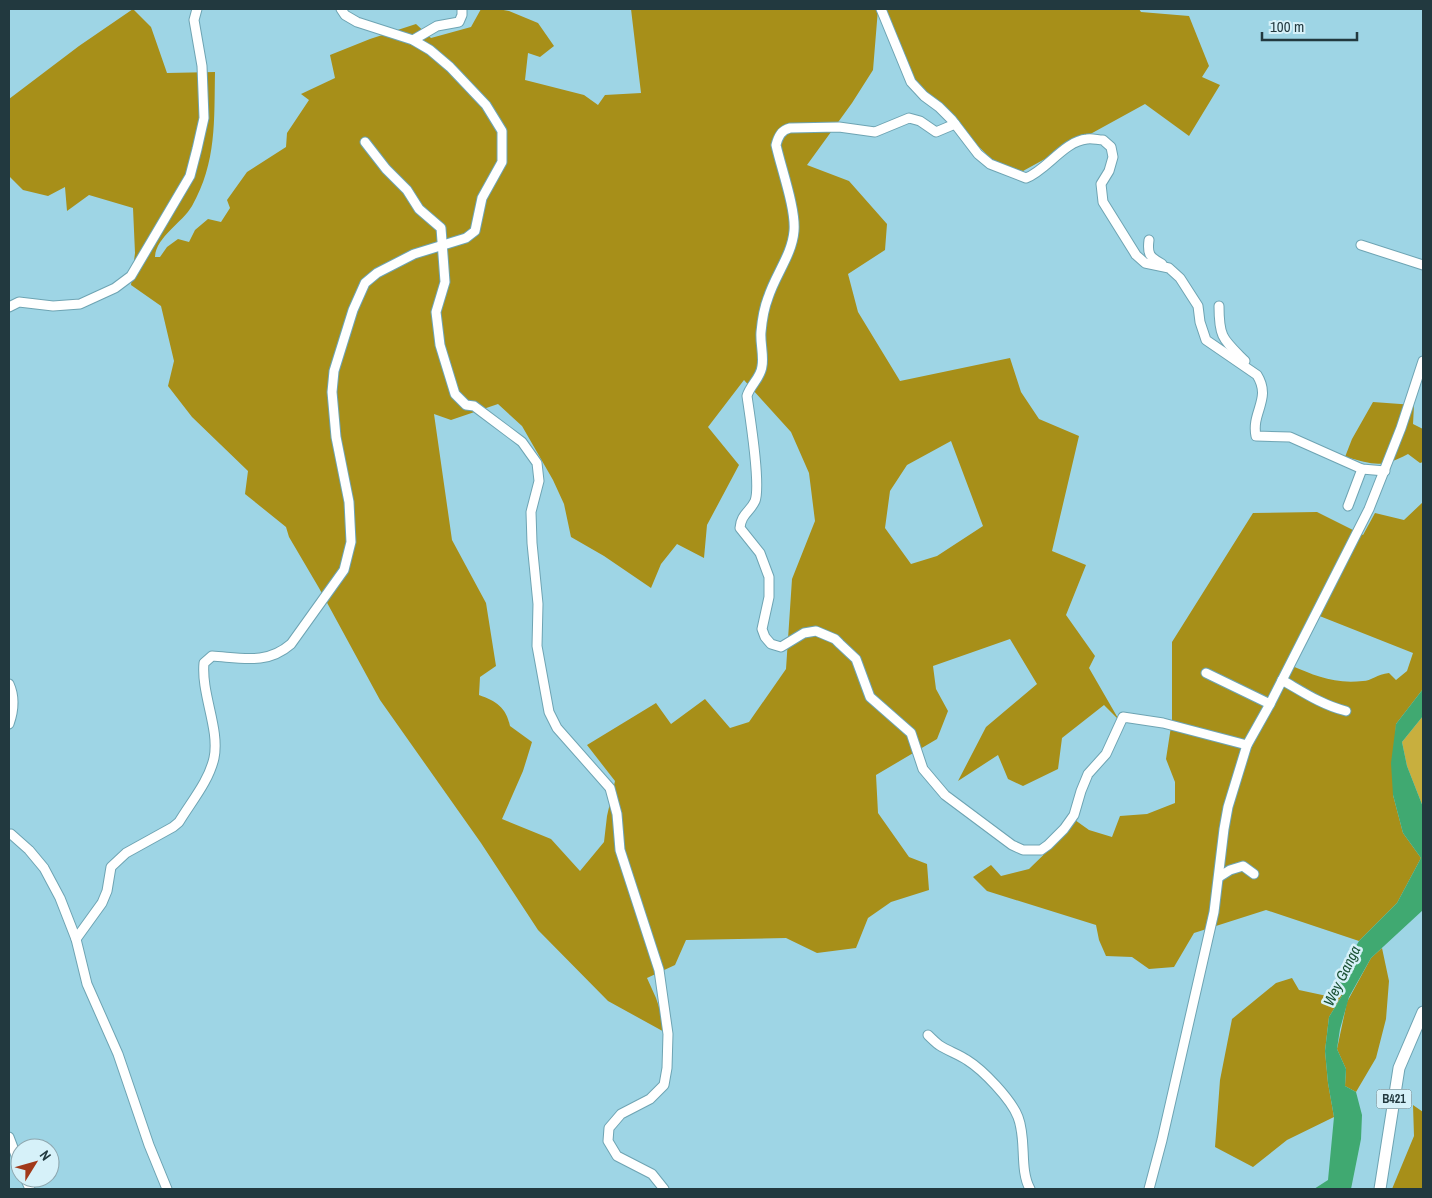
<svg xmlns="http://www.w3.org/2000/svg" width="1432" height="1198" font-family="'Archivo Narrow',sans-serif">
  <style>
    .green { fill: #c8af3e }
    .forest { fill: #a78f19; fill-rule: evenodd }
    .water { fill: #40a971 }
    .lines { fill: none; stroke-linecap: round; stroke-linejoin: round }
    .minor-casing { stroke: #6ea4b3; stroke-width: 11 }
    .major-casing { stroke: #6ea4b3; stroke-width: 13 }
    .minor { stroke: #fff; stroke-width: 9 }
    .major { stroke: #fff; stroke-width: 11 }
    .labels { text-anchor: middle; stroke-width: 5; stroke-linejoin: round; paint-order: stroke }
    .shield { fill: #d6f1f9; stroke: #587077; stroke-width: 1 }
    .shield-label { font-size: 12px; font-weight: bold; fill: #22393f }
    .water-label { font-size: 15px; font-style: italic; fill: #1d5336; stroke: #d6f1f9 }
  </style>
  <rect width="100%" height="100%" fill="#9ed5e5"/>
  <polygon class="green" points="1423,716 1423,807 1407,766 1402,742"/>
  <g class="forest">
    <path d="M133 9 151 27 167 73 215 72C214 120 217 162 192 206 182 223 156 237 155 257H160L167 247 178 239 189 242 195 230 208 219 221 222 230 208 227 200 247 172 286 147 287 133 309 100 301 94 335 78 330 55 370 39 416 24 431 38 471 27 481 9H498L509 11 538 23 554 46 540 57 528 53 525 80 584 95 598 105 605 95 641 93 631 9H878L873 70 852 103 807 165 849 181 887 224 885 250 848 274 858 312 900 381 1010 358 1021 392 1039 419 1079 436 1052 551 1086 565 1066 615 1095 656 1089 668 1119 720 1104 705 1062 738 1058 769 1023 786 1008 779 998 755 958 781 986 727 1037 684 1010 639 933 666 936 689 948 711 937 739 876 775 878 813 909 857 927 864 929 890 891 902 868 918 856 948 817 953 786 938 686 940 675 965 647 978 656 998 668 1034 608 1001 538 930 481 843 380 700 319 588 289 537 286 527 245 494 248 471 192 417 168 386 174 361 161 306 131 285 135 253 133 208 89 195 67 211 65 187 48 196 23 190 9 176V99L79 46ZM744 380 791 432 809 473 815 521 792 579 786 669 749 722 730 728 705 699 671 724 656 703 587 745 615 781 607 816 604 842 580 871 551 839 502 819 523 771 532 742 510 726C506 707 496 701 479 695L480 677 496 666 486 603 452 540 434 414 451 420 498 404 522 426 553 480 564 504 571 537 604 556 651 588 661 564 677 544 704 558 707 525 739 465 708 427ZM951 441 983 526 937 556 911 564 885 528 890 491 907 465Z"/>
    <polygon points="885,9 1139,9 1141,12 1189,16 1209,66 1202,77 1220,85 1189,136 1145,104 1023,171 1000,167 911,82"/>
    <path d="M1373 402 1414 405 1413 424 1423 429V462L1420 463 1408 454C1380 469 1374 464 1345 457L1352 439Z"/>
    <path d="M1423 502V689L1396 724 1393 795 1403 833 1421 858 1397 903 1359 941 1266 910 1194 933 1174 967 1149 969 1132 957 1106 956 1099 940 1096 925 987 891 973 877 991 865 1001 876 1029 869 1064 835 1068 815 1089 830 1112 837 1120 816 1147 814 1175 803V782L1166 759 1172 720V642L1253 513 1317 512 1363 535 1375 513 1404 520ZM1317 615 1413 653 1407 671 1396 680 1389 673C1377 674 1371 681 1363 681 1333 684 1316 676 1290 665Z"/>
    <polygon points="1382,948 1389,981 1386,1019 1376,1058 1356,1092 1345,1086 1346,1069 1337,1049 1347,1002 1371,958"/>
    <polygon points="1292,978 1299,990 1327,996 1334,991 1343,994 1329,1017 1325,1051 1328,1083 1334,1117 1287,1140 1253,1167 1215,1147 1220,1080 1232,1019 1276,983"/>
    <polygon points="1413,1105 1423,1112 1423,1189 1392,1189 1414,1136"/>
  </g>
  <polygon class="water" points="1423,689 1423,716 1402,742 1407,766 1423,807 1423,910 1371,958 1349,997 1340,1029 1337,1049 1346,1069 1345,1086 1356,1092 1362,1115 1361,1139 1351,1189 1314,1189 1328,1180 1334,1117 1328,1083 1325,1051 1329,1017 1343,994 1334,991 1327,996 1359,941 1397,903 1421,858 1403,833 1393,795 1391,763 1396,724"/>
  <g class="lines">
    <g class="minor-casing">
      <g id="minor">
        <path d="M881 9 911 82 924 96 939 107 952 120 978 154 990 164 1026 178C1047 170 1064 141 1087 139 1092 138 1098 140 1103 140L1111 147 1113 157 1109 171 1101 184 1103 202 1136 255 1145 263 1169 268 1180 278 1198 306 1200 322 1206 340 1257 375C1272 399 1251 412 1256 436L1290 437 1362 469 1385 471"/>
        <polyline points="413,40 437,26 459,22 462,15 462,9"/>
        <path d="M955 124 936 132 920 121 909 118 875 132 839 127 790 128C781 130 778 137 776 145 781 168 796 209 794 231 792 255 775 275 768 298 764 308 762 321 761 332 760 343 764 355 762 366 761 378 750 385 747 396 750 417 761 485 755 501 750 512 741 514 740 528L760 553 769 577V597L762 629 765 637 771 644 781 647 804 633 816 631 835 639 840 644 856 659 870 697 911 733 923 769 945 795 1012 845 1023 850H1041L1048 845 1064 829 1074 815 1081 791 1088 774 1106 754 1123 717 1163 723 1247 745"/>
        <polyline points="365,142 386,169 407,190 419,209 441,228 445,282 436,312 440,345 455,394 466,405 474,406 522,442 537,463 539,481 531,512 532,543 538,604 537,646 549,712 557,728 610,788 617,814 620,850 659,970 668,1034 667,1068 664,1085 650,1099 621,1114 609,1128 608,1141 617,1156 652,1174 664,1189"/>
        <path d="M1149 240C1147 255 1150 257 1162 264"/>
        <polyline points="1361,245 1423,265"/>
        <path d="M1219 306C1219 338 1223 339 1245 361"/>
        <polyline points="9,307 19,302 53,306 80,304 115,288 131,276 190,176 197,149 204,118 202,66 194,20 197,9"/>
        <polyline points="1348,506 1362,469"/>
        <polyline points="1206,673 1270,704"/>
        <path d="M1282 680C1303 692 1322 705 1346 711"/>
        <path d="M9 684C15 697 14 710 9 724"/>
        <polyline points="11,834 29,850 44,868 60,898 76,939 87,984 118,1054 149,1145 167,1189"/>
        <polyline points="1219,877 1230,870 1243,866 1254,874"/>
        <path d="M76 939 102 903 107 891 111 867 126 853 173 827 179 822C191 802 209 781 214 758 220 729 201 694 204 663L212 656C242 658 267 665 291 644L344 570 351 542 349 502 336 437 332 392 334 371 353 310 365 283 377 273 414 254 466 238 475 231 482 198 502 162V131L486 105 450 67 430 50 413 40 357 22 345 15 341 9"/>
        <path d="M928 1035C931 1038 935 1042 939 1045 948 1051 958 1054 967 1060 983 1070 1011 1099 1018 1117 1027 1140 1019 1169 1030 1189"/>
        <polyline points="9,1137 20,1166"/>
        <polyline points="25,1178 30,1189"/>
        <polyline points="1149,1189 1162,1140 1214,912 1224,829 1228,807 1247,745 1270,704 1369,509 1401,428 1423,361"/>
      </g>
    </g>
    <g class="major-casing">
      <polyline id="major" points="1380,1189 1399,1068 1423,1012"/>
    </g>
    <use href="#minor" class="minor"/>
    <use href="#major" class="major"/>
  </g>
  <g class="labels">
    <rect class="shield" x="1376.5" y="1089.5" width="35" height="19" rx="4"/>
    <g class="shield-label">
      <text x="1394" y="1103">B421</text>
    </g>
    <g class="water-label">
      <text transform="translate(1342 976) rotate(-64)" y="5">Wey Ganga</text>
    </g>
  </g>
  <rect width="1432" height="1198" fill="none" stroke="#22393f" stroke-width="20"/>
  <g transform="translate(35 1163) rotate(53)"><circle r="24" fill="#d6f1f9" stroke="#8ea7af"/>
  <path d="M0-4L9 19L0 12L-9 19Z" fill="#a1391a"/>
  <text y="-8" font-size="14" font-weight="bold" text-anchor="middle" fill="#22393f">N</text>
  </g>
  <path d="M1262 32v8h95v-8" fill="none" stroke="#22393f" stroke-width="2.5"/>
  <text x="1270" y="32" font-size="15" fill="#22393f" stroke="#d6f1f9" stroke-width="4" paint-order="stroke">100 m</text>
</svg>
